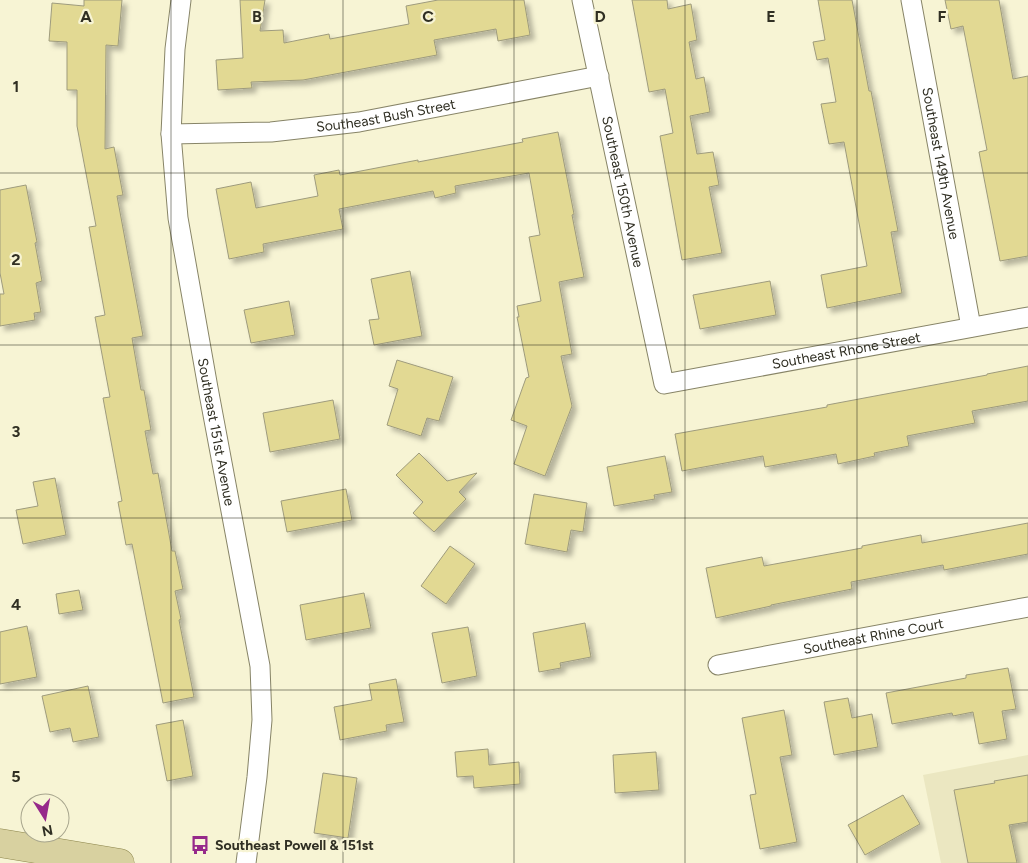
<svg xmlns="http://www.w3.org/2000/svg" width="1028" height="863" font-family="Figtree,sans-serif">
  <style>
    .built { fill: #ebe7c1 }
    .building { fill: #e2d993; stroke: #9e9b7d; filter: url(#shadow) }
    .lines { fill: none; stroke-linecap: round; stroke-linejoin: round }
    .minor-casing { stroke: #878467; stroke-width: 21 }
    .primary-casing { stroke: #8c854b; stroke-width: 29 }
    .minor { stroke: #fff; stroke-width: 19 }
    .primary { stroke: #d8d1a0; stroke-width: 28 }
    .grid { fill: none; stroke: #302f23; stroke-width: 1; stroke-opacity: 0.55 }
    .labels { text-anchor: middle; stroke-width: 4.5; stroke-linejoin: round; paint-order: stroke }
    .street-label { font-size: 14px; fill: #302f23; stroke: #f7f4d4 }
    .poi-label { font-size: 14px; font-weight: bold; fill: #302f23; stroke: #f7f4d4; text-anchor: start }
    .grid-label { font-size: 16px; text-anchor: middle; font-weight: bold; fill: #302f23; stroke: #f7f4d4; stroke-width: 4.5; stroke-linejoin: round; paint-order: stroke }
  </style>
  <defs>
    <filter id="shadow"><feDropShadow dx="4.5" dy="4.5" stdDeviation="2.5" flood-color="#0004"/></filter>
  </defs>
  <rect width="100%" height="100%" fill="#f7f4d4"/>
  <polygon class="built" points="1028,755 1028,863 941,863 923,775"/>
  <g class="building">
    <polygon points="84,0 122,0 118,46 106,45 105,149 114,147 123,195 117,196 143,336 132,338 141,390 144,390 151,430 145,431 153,474 158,473 172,551 175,551 183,589 175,591 181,619 179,620 194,697 163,703 132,544 126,545 118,502 122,501 103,398 110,397 95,317 105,315 89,227 96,226 77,126 77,90 67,90 67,42 49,41 52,3 84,6"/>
    <polygon points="240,0 265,0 260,31 283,30 284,43 329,34 330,39 409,24 406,6 438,0 524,0 530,35 498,41 496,29 434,40 437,55 303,80 251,82 252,88 218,90 216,60 243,58"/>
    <polygon points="632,0 667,0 668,9 691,4 697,40 689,42 696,79 704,77 710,112 690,116 697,154 713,152 719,185 709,187 722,253 682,260 660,136 673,133 665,89 649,92"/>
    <polygon points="818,0 852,0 869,91 871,91 898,231 891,232 902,293 827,308 821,275 867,266 844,142 829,144 821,104 836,102 828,58 817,60 813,42 825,40"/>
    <polygon points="945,0 999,0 1013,79 1028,76 1028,256 1000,261 979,152 987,150 963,26 951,29"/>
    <polygon points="558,132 574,214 572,215 584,277 559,282 572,354 561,356 572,406 545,476 514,464 527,426 511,420 526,378 529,377 517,317 519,317 517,306 541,301 529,237 540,235 529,173 455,186 456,193 435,198 433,191 339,209 343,229 263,244 264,252 229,259 216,189 251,182 256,208 318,196 314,175 339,170 340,175 418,160 418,162 523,142 522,139"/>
    <polygon points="26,185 37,242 35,243 42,281 36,283 41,312 34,313 35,320 0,326 0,294 4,294 0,273 0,190"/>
    <polygon points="410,271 422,336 374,345 369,320 379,319 371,279"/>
    <polygon points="770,281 776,315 700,329 693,295"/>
    <polygon points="289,301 295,335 251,343 244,310"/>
    <polygon points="397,360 453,377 439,421 427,418 421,436 387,425 398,389 389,386"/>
    <polygon points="1028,366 1028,401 972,411 975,423 907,436 909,446 874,453 875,456 838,464 836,454 765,467 763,456 682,471 675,434 827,407 827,405 987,375 987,374"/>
    <polygon points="333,400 340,439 270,452 263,413"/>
    <polygon points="419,453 447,481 477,473 459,492 466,499 434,532 413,513 423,502 396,475"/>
    <polygon points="665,456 672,492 654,495 655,499 614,506 607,467"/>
    <polygon points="55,478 66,535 23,544 16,510 38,506 33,482"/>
    <polygon points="346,489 352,520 287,532 281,501"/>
    <polygon points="534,494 587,503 583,532 571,530 567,552 525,544"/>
    <polygon points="1028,523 1028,554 944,570 943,565 851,582 852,589 771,605 771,606 716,618 706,568 762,557 764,566 862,548 862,546 921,535 922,543"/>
    <polygon points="450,546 475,564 446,604 421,586"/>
    <polygon points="79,590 83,610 59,614 56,594"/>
    <polygon points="364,593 371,628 306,640 300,605"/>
    <polygon points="585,623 591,657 560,663 561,668 539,672 533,633"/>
    <polygon points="27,626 37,677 0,684 0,632"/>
    <polygon points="468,627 477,676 442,683 432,633"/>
    <polygon points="1008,668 1016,709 1002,711 1007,739 979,744 973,712 953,716 952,713 892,724 886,693 966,678 966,675"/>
    <polygon points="396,679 404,722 386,725 387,731 340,740 334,707 372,700 369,684"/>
    <polygon points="88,686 99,737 73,742 70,728 50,732 42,696"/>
    <polygon points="848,698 852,718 872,714 878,747 834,755 824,702"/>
    <polygon points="784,710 792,755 780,757 797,842 760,849 750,795 756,794 742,718"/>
    <polygon points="183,720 193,776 167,781 156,725"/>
    <polygon points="488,749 489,765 519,762 520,784 474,788 473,776 457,777 455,752"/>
    <polygon points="656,752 659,790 615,793 613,755"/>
    <polygon points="323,773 357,778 348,838 314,833"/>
    <polygon points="1028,775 1028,822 1009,825 1017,863 968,863 954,790 995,783 994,781"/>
    <polygon points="903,795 920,824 865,855 848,825"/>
  </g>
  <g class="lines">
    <g class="minor-casing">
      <g id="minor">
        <path id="s1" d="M181 0 175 49 171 134 178 218 208 388 260 666 262 720 257 777 246 863"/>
        <path id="s2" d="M582 0 664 384 1028 317"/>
        <path id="s3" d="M911 0 971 327"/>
        <path id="s4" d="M171 134 271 132 359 122 599 76"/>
        <path id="s5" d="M718 665 1028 607"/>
      </g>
    </g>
    <g class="primary-casing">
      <polyline id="primary" points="0,843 120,863"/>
    </g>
    <use href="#minor" class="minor"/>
    <use href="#primary" class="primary"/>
  </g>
  <path class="grid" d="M171 0V863M343 0V863M514 0V863M685 0V863M857 0V863M0 173H1028M0 345H1028M0 518H1028M0 690H1028"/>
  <defs>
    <g id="bus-bare" transform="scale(1.5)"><path d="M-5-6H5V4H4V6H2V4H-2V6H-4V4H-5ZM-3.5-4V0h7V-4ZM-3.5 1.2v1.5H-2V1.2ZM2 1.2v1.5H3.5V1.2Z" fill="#96298a" stroke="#f7f4d4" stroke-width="2.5" paint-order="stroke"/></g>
  </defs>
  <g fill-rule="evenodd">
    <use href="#bus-bare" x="200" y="845"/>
  </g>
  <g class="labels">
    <g class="street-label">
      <text dy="5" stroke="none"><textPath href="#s4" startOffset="216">Southeast Bush Street</textPath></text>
      <text dy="5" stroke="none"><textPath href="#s3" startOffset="166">Southeast 149th Avenue</textPath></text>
      <text dy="5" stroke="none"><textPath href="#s2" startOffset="196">Southeast 150th Avenue</textPath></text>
      <text dy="5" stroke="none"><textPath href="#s2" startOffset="578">Southeast Rhone Street</textPath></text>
      <text dy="5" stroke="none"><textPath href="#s1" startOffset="436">Southeast 151st Avenue</textPath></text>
      <text dy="5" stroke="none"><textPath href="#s5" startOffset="158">Southeast Rhine Court</textPath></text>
    </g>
    <g class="poi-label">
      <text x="215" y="850">Southeast Powell &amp; 151st</text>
    </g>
  </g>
  <g class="grid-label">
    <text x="86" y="22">A</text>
    <text x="257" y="22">B</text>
    <text x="428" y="22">C</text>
    <text x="600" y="22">D</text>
    <text x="771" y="22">E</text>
    <text x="942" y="22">F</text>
    <text x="16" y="92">1</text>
    <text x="16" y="265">2</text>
    <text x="16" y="437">3</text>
    <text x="16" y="610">4</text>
    <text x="16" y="782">5</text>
  </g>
  <g transform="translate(45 818) rotate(169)"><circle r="24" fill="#f7f4d4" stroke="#a7a58d"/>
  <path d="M0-4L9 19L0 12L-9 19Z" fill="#96298a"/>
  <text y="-8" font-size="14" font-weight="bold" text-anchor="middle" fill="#302f23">N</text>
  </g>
</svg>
